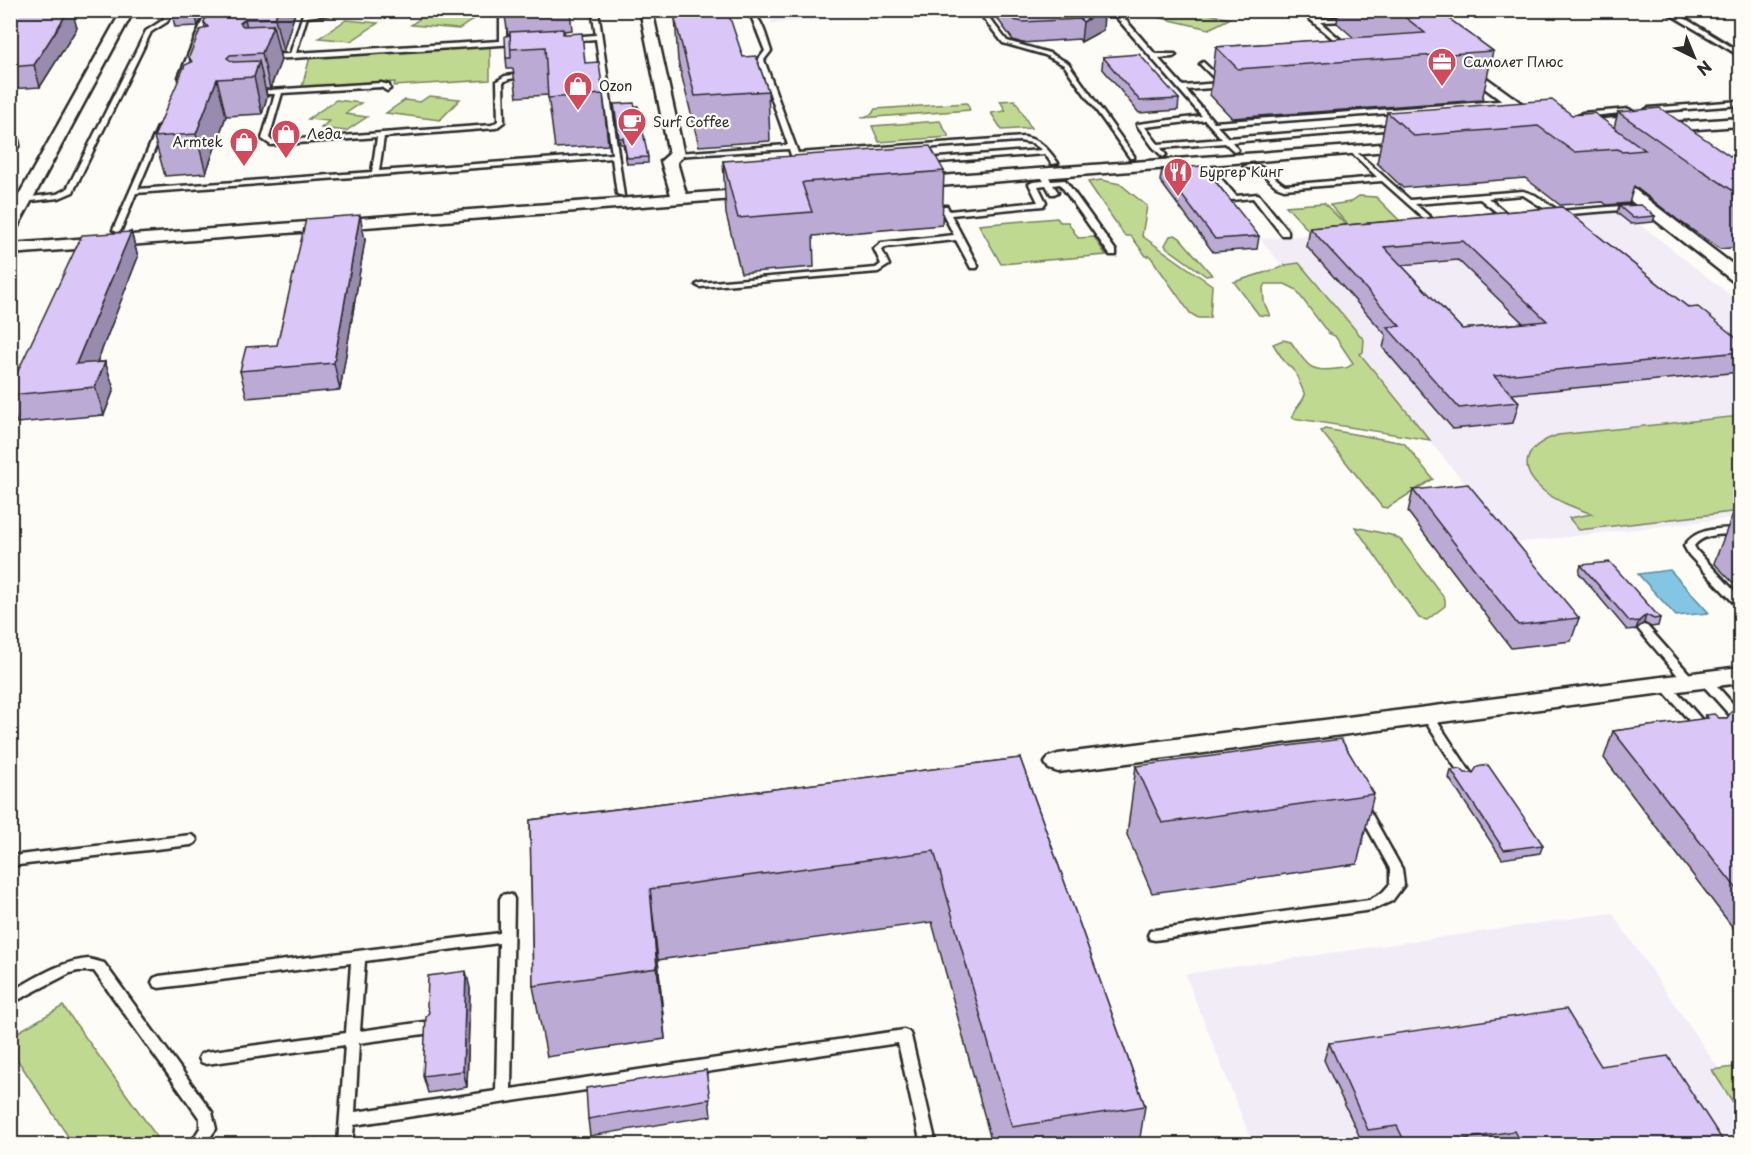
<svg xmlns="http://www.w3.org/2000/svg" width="1751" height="1155" font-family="'Playpen Sans',sans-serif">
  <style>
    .built { fill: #f2ecf7 }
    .green { fill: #c0d990; stroke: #76825e; stroke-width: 1.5 }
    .water { fill: #82c6e3; stroke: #5f8899; stroke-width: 1.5 }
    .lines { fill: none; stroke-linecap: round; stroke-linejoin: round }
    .lane-casing { stroke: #2b2b2b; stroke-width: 5 }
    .street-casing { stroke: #2b2b2b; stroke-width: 5 }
    .lane { fill: #fdfcf7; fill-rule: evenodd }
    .street { fill: #fdfcf7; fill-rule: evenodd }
    .wall { fill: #bbaad4; stroke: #2b2b2b; stroke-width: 1.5; fill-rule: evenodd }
    .shaded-wall { fill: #998bad; stroke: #2b2b2b; stroke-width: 1.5 }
    .building { fill: #dac6f7; stroke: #2b2b2b; stroke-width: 1.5; fill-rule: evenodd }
    .labels { text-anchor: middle; stroke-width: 4.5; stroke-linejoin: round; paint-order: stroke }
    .far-poi-label { font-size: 14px; fill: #2b2b2b; stroke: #fdfcf7; text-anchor: start }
  </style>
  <rect width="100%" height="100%" fill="#fdfcf7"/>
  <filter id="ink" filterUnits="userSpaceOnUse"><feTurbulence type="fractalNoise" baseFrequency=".0167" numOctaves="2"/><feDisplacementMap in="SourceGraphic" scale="12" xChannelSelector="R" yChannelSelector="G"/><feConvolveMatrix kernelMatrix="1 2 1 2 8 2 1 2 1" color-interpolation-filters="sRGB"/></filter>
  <g filter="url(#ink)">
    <g class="built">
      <polygon points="967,10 772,23 768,11 768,10"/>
      <polygon points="1620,208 1740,303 1740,517 1515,543 1260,239"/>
      <polygon points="1612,913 1740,1100 1740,1144 1253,1144 1185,974"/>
    </g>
    <g class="green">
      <polygon points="1194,10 1229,19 1209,29 1148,15 1156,11"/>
      <polygon points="426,14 474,19 459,29 411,25"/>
      <polygon points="346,20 378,23 351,41 319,38"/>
      <polygon points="490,46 490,80 394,86 395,82 302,87 310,57"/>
      <polygon points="429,96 460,99 440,120 386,113 405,100 420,102"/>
      <polygon points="336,100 361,103 345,114 367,117 346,131 321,128 329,121 308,119"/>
      <polygon points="1015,100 1031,128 1002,130 991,113 1006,111 1000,101"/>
      <polygon points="967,103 970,110 861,118 872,114 875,109"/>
      <polygon points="940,121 949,137 879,142 872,126"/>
      <polygon points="1521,133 1524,135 735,193 735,190"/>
      <polygon points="1101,180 1120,184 1147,206 1142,236 1212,285 1210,318 1198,318 1190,313 1150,256 1146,256 1131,236 1125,236 1088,182"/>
      <polygon points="1359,196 1376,197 1402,223 1350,227 1330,205 1350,202"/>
      <polygon points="1324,203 1348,227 1309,231 1286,206"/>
      <polygon points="1057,218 1060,222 1068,222 1078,238 1094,237 1106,255 1001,264 979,225"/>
      <polygon points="1175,235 1180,238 1212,275 1206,276 1166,247 1165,245 1170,236"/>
      <path d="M1299 263 1364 340 1363 352 1360 354 1430 440 1292 418C1294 408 1302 404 1305 395L1295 372 1284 361 1273 344 1283 340 1291 342C1306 363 1308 373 1336 369 1343 368 1349 369 1353 363L1335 336 1328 333 1295 289 1285 284H1266L1263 287 1264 302 1270 316 1259 315 1234 282 1286 266 1285 265Z"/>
      <path d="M1740 416V511L1579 530 1569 518 1592 514C1576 508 1558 502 1545 492 1515 468 1525 446 1558 435Z"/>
      <polygon points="1325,429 1404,443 1433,479 1387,508 1382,507 1321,431"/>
      <polygon points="1355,527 1391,535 1401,540 1445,599 1445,606 1427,620 1419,618"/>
      <polygon points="63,1006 157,1137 145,1144 73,1144 11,1050 11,1036"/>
      <polygon points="1740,1066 1740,1113 1712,1070"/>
    </g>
    <polygon class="water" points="1670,570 1709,613 1676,616 1638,574"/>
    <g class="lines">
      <g class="lane-casing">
        <g id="lane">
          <polygon points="167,10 173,10 167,22 151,32 73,192 59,198 22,202 22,198 57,194 67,189 146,31 163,20"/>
          <polygon points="207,10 213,10 185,77 180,78 179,77"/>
          <polygon points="334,10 360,10 307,17 296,53 500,41 500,10 506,10 506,41 518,40 521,42 518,44 292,58 267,59 264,57 267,55 290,54 303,14"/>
          <polygon points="399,10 405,10 405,12 400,13"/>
          <polygon points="592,10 598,10 624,196 617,194 612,158 136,193 121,230 117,232 113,230 158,127 161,125 164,127 138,189 372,172 377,137 271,145 262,139 275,94 251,94 250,93 253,91 381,83 389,85 390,89 387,91 381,87 282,93 269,138 272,141 492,125 498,121 497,81 505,76 528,73 531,75 530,76 509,79 503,82 504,122 496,128 384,137 379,171 612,154 596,39 569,41 566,39 569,37 596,35"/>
          <path d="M741 10C762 10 765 35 771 51L764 60 798 153 1024 137C1041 140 1048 149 1058 163L1052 164 1045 154 926 163 922 161 926 159 1042 150 1032 143 1019 141 799 157 801 161 797 163 793 161 789 149 675 156 674 155 677 153 788 145 758 60 765 51 752 18Z"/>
          <polygon points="977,10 983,10 1007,41 1049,53 1068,63 1134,156 1134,158 1130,158 1064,65 1045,55 1003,43"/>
          <path d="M1110 10H1117L1155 54H1175L1176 55 1173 57 1158 58 1183 86 1219 83 1200 64 1203 62 1226 84V86L1224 87 1186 90 1214 122 1512 100 1515 102 1512 104 1217 126 1228 138 1397 125 1400 127 1397 129 1232 142 1238 150 1235 152 1225 143 1161 148 1166 155 1163 157 1153 147 1137 125 1138 124 1202 116ZM1205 120 1222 139 1158 144 1145 127Z"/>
          <polygon points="1299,10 1306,10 1316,19 1353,18 1353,20 1351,21 1320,22 1348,46 1348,48 1344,48"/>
          <polygon points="1663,10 1671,10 1740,52 1740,56"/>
          <polygon points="1740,101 1740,105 1648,112 1645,110 1648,108"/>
          <polygon points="1629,109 1632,111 1631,112 1582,117 1579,115 1582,113"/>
          <polygon points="1727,121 1731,121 1740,127 1740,132 1727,123"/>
          <path d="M1353 149 1410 200 1523 191 1535 195 1559 211 1633 205 1637 207 1633 209 1558 215 1551 213 1523 195 1488 198 1506 213V217H1503L1480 199 1415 204 1431 218V222H1428L1382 181 1284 189 1276 186 1258 170 1243 167C1261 159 1271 177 1285 185L1377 177 1351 152V150Z"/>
          <polygon points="1202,161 1206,161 1236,196 1258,194 1288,231 1288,235 1282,235 1253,198 1231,200 1202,163"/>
          <polygon points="1042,175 1048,175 1051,181 1065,180 1116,251 1116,255 1110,255 1060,184 1053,185 1058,192 1054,194 1051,194 1046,185 1038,186 1046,202 1043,206 951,215 978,266 977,268 971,268 956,240 886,247 882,250 889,265 878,272 700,287 696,285 700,283 876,268 881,264 874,249 881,243 954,235 940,208 941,206 947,206 949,211 1038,202 1029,184 1033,182 1044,181 1041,177"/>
          <path d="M1740 528V534C1724 535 1705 532 1694 546L1697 551 1740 597V606L1736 605 1689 555 1684 546C1697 527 1719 529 1740 528Z"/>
          <polygon points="1643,625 1647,626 1694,679 1696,682 1694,685 1686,685 1639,630 1638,628"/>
          <polygon points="1705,676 1709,677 1740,712 1740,723 1736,722 1701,683 1699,680 1701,677"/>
          <polygon points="1665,681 1669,682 1708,727 1710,730 1708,733 1700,733 1661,688 1659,685"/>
          <polygon points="1427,711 1431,712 1471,773 1473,776 1471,779 1463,779 1421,715 1423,712"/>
          <polygon points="1362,803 1366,804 1402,869 1404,885 1392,901 1372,910 1155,940 1150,939 1148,935 1150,931 1155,930 1369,900 1382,893 1390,884 1390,869 1356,807 1358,804"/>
          <polygon points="191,835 195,837 197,840 195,843 191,845 10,866 10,856"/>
          <path d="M507 894 512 895 514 899 511 1089 904 1030 909 1032 911 1036 936 1144H921L898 1043 354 1125 352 1144H338L345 1045 206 1064 201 1062 199 1058 201 1054 206 1052 346 1033 351 963 159 988 154 986 152 982 154 978 159 976 500 933V899L502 895ZM499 943 496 1091 355 1112 359 1043 424 1034 429 1032 431 1028 429 1024 424 1022 360 1031 365 961Z"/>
          <path d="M89 959 104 963 212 1112 216 1129 205 1144H190L200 1128V1119L94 971H78L70 973 10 1004V992C36 978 60 961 89 959Z"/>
        </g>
      </g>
      <g class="street-casing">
        <g id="street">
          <polygon points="122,10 134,10 18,226 10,231 10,211"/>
          <polygon points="640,10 652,10 684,155 677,162 686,194 754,189 762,194 760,197 10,254 10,244 671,195 661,161 669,154"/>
          <polygon points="1463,61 1542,118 1544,121 1542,124 1532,124 1458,68 1456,65 1458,62"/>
          <polygon points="1646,116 1653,120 1651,123 1577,129 1570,125 1577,121"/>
          <polygon points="1740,118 1740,126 1655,132 1648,128 1655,124"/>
          <polygon points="1409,142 1416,146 1414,149 913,188 905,183 913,178"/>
          <polygon points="1608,171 1613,173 1740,270 1740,283 1734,282 1603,179 1600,176 1603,173"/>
          <polygon points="1740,667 1740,683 1058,772 1049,769 1045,763 1049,757 1058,754"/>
        </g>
      </g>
      <use href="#lane" class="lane"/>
      <use href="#street" class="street"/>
    </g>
    <g class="wall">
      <polygon points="171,10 296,10 283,52 279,52 281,60 270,89 266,89 267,97 262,114 226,116 206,173 165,176 154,137 190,63 189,57 205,28 204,22 207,16 205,11 198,26 175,27"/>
      <polygon points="504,10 570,10 572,30 564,31 565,34 585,63 603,94 608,145 555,148 548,95 517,97 513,69 507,69 506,58 508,35"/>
      <polygon points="666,10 717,10 743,57 768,91 770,141 699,146 678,61 675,17 668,17"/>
      <polygon points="991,10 1104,10 1103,30 1081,42 1079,39 1022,43 1013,40"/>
      <polygon points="1322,10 1437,10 1493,51 1482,100 1232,118 1210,95 1216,47 1354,38 1337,23 1338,15 1328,16"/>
      <polygon points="10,11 77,28 40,87 10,89"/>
      <polygon points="1103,57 1179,99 1178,110 1139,113 1102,68"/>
      <polygon points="614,104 648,157 648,163 627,164 623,144 620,144"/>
      <polygon points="1387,112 1572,115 1614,128 1618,112 1740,163 1740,247 1720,249 1678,220 1634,186 1629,203 1607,205 1603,202 1560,205 1525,178 1403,188 1377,163"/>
      <polygon points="723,161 944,171 942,225 813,236 814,267 741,273 726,214"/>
      <polygon points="1162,169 1259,236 1257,249 1213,252 1160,181"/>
      <polygon points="1619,206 1655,216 1653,222 1631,224 1617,213"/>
      <path d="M1562 207 1689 308 1740 341V372L1512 394 1519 402 1513 423 1453 429 1383 348 1386 335 1307 247 1310 228ZM1458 260 1523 323 1462 329 1401 265Z"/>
      <polygon points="131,232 138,257 97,362 105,362 114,389 104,415 17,423 10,404 10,395"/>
      <polygon points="365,240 340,390 247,398 240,371 277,345"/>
      <polygon points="1413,490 1579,618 1571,641 1511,648 1408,512"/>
      <polygon points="1739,498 1740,498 1740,590 1714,563"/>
      <polygon points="1581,565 1660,618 1658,626 1651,627 1644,623 1636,629 1627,630 1579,573"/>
      <polygon points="1740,711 1740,937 1604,758 1613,731 1704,719 1705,715 1719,718 1727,718"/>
      <polygon points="1020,758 1145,1106 1139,1144 992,1144 932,922 658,960 665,1039 547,1057 533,986 530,820"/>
      <polygon points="1136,766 1374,794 1357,864 1152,893 1127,835"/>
      <polygon points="1451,770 1543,845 1540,853 1502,859 1449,778"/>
      <polygon points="470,988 467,1087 428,1093 423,1076"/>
      <polygon points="1329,1043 1601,1066 1725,1144 1392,1144 1391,1143 1378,1144 1363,1144 1324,1060"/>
      <polygon points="706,1070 711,1116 590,1136 588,1119"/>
    </g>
    <g class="shaded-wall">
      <polygon points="69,10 72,10 77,28 40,87 34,65"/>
      <polygon points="194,10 205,10 198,26"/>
      <polygon points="278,10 296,10 283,52 275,18"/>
      <polygon points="1103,10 1104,10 1103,30 1081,42 1083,22"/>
      <polygon points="245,19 253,53 240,23"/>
      <polygon points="273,25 281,60 270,89 262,53"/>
      <polygon points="259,61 267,97 262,114 254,77"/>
      <polygon points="217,79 226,116 206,173 196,134"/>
      <polygon points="19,137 21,145 10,162 10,150"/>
      <polygon points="360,215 365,240 340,390 334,363"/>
      <polygon points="131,232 138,257 87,388 76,364"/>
      <polygon points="105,362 114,389 104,415 95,387"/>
      <polygon points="1646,615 1644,623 1636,629 1639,621"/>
      <polygon points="650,889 658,960 665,1039 657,968"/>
      <polygon points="466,971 470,988 467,1087 463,1071"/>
    </g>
    <g class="building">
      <polygon points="21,10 69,10 34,65 10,67 10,11"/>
      <polygon points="209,10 278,10 275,18 245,19 240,23 243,26 273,25 262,53 230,55 227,58 233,62 259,61 254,77 217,79 196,134 154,137 185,65 192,62 189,57 200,30 208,27 204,22"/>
      <polygon points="1007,10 1103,10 1083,22 1080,19 1023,22 1014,20"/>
      <polygon points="1396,10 1437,10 1493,51 1238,69 1216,47 1425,33"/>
      <polygon points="728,12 743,57 756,56 768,91 695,96 674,15"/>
      <polygon points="563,29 563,34 566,34 582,33 585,63 599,62 603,94 548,98 545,47 510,49 510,32"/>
      <polygon points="510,35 511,58 506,58 505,36"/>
      <polygon points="1139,54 1179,99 1140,101 1103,57"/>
      <polygon points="1552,100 1572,115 1594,113 1645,150 1622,152 1618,149 1574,152 1538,126 1414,136 1387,112"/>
      <polygon points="634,103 635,106 638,106 648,157 627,158 623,138 619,138 614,104"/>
      <polygon points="1660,108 1740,163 1740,194 1738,194 1695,166 1618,112"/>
      <polygon points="19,137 10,150 10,138"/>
      <polygon points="930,146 944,171 805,182 802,183 812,212 738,218 723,161"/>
      <polygon points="1203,166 1259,236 1215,239 1162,169"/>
      <polygon points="1641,205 1655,216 1633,218 1619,206"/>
      <path d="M1562 207 1689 308 1698 307 1740 341V352L1494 376 1519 402 1459 408 1387 327 1400 326 1310 228ZM1463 241 1547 321 1462 329 1384 247Z"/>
      <polygon points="360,215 334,363 240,371 246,347 277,345 306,219"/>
      <polygon points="131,232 76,364 105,362 95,387 10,395 10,388 82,235"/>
      <polygon points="1468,484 1579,618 1518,625 1413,490"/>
      <polygon points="1610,562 1660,618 1654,619 1646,615 1639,621 1630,622 1581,565"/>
      <polygon points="1740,711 1740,893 1613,731 1708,718 1705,715 1714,714 1719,718 1727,718 1731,712"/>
      <polygon points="1341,739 1374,794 1162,823 1136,766"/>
      <polygon points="1020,758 1145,1106 1012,1127 934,851 650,889 657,968 533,986 530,820"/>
      <polygon points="1488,765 1543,845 1504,850 1451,770 1461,769 1465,773 1473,773 1477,767"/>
      <polygon points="466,971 463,1071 423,1076 426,1017 429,1012 427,1006 428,976"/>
      <polygon points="1566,1009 1601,1066 1668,1056 1725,1144 1521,1144 1514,1131 1433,1144 1406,1144 1397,1126 1368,1130 1329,1043"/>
      <polygon points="706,1070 710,1099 588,1119 586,1088"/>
      <polygon points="316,1139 315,1144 282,1144"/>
    </g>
  </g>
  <defs>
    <g id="office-pin" transform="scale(1.5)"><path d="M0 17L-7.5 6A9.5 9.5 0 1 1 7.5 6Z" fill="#d1495b" stroke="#fdfcf7"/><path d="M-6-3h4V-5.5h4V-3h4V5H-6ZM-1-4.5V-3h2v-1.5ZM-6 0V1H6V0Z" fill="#fff"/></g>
    <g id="shop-pin" transform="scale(1.5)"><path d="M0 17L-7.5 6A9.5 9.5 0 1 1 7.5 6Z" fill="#d1495b" stroke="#fdfcf7"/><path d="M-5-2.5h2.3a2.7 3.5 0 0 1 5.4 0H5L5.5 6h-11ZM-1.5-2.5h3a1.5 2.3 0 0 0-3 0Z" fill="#fff"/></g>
    <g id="cafe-pin" transform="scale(1.5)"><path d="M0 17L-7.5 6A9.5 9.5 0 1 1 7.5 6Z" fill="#d1495b" stroke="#fdfcf7"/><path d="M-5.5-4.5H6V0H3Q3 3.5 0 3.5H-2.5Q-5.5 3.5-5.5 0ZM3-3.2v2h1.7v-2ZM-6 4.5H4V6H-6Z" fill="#fff"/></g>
    <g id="restaurant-pin" transform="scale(1.5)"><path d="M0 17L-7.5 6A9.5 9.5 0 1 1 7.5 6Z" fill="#d1495b" stroke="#fdfcf7"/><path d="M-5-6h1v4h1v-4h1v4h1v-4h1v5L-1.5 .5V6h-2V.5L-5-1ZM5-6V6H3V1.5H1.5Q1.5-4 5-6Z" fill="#fff"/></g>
  </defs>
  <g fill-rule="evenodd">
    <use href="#office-pin" x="1442" y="62"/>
    <use href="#shop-pin" x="578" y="86"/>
    <use href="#cafe-pin" x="632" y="122"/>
    <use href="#shop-pin" x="286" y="134"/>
    <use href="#shop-pin" x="244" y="142"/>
    <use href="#restaurant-pin" x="1178" y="172"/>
  </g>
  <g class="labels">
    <g class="far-poi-label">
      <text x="1463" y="67">Самолет Плюс</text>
      <text x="599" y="91">Ozon</text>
      <text x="653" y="127">Surf Coffee</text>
      <text x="307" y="139">Леда</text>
      <text x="223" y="147" text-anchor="end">Armtek</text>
      <text x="1199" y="177">Бургер Кинг</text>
    </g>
  </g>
  <rect width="1751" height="1155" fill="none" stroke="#fdfcf7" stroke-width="36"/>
  <rect x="18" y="18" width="1715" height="1119" fill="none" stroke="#2b2b2b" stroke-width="2" filter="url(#ink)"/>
  <g transform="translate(1694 57) rotate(137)" stroke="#fdfcf7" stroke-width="4.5" paint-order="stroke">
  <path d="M0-4.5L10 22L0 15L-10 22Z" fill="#2b2b2b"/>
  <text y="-9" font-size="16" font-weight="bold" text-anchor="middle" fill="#2b2b2b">N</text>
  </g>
</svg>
